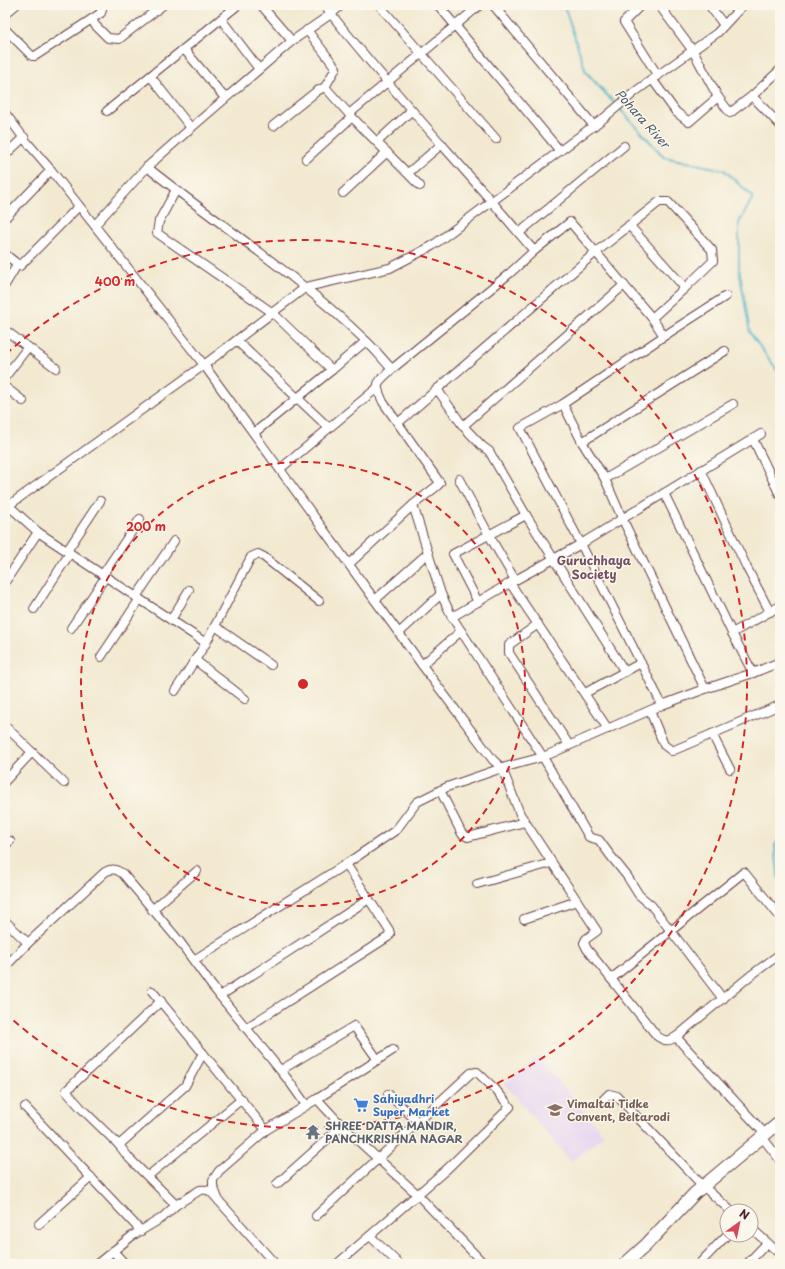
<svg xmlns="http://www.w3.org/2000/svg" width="785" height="1269" font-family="'Playpen Sans',sans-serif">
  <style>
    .built { fill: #e5d3f1 }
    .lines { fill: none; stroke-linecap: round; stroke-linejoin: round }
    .stream { stroke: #4cb2cb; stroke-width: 2 }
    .street-casing { stroke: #633d44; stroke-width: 10 }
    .secondary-casing { stroke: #633d44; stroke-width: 14 }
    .street { stroke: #fff; stroke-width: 8 }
    .secondary { stroke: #fff; stroke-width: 12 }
    .ring { fill: none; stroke: #d62828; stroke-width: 2; stroke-dasharray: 7 5 }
    .labels { text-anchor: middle; stroke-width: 3; stroke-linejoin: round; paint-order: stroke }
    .shop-label { font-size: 11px; font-weight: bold; fill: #366cbe; stroke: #fbf7ec; text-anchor: start }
    .education-label { font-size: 11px; font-weight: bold; fill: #785e54; stroke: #fbf7ec; text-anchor: start }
    .worship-label { font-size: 11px; font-weight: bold; fill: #5b616d; stroke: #fbf7ec; text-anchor: start }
    .water-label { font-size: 12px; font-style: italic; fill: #4b5a6b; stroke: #fbf7ec }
    .neighbourhood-label { font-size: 12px; font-weight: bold; fill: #744e63; stroke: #fbf7ec }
    .centre { fill: #d62828; stroke: #fbf7ec; stroke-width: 2 }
    .ring-label { font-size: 12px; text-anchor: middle; font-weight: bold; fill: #d62828; stroke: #fbf7ec; stroke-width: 3; stroke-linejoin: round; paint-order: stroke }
  </style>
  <rect width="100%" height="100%" fill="#fbf7ec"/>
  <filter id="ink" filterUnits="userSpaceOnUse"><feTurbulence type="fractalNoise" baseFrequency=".025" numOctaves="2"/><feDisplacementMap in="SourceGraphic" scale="8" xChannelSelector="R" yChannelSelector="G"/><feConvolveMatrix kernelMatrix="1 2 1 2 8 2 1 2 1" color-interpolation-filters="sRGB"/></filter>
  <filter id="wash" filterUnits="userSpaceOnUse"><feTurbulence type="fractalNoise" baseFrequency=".012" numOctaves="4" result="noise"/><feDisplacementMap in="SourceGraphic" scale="16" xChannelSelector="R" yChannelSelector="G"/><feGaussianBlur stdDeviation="0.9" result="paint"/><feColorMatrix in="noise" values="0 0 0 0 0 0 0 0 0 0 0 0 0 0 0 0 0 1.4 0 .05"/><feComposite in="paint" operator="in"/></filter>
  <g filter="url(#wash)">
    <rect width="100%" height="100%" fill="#f2e9d0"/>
    <polygon class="built" points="538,1057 604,1135 571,1162 505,1084"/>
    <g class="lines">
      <g class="stream">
        <polyline points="564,5 586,72 616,105"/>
        <polyline points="619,108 664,157 724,170 753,197 739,223 739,268 750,333 780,374"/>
        <polyline points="780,840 775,845 779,880 780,881"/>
      </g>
    </g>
  </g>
  <g filter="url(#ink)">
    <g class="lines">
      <g class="street-casing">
        <g id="street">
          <polyline points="261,5 292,41"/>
          <path d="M324 5C390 90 465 168 534 251L570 222 652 318 664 336 563 404 582 442 605 479 622 518 705 689 753 673 780 662"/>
          <polyline points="379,5 496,139"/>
          <polyline points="438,5 560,151"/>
          <polyline points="493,5 594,126"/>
          <polyline points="641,5 624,22 658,76"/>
          <polyline points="659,5 693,51 718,97"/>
          <polyline points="709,5 724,25"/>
          <polyline points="5,14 16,5"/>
          <polyline points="92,19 95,25 108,38 119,39 163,5"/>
          <polyline points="221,19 259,69"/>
          <polyline points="5,29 32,56 35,56 101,13 102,10 98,5"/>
          <polyline points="184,49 225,98"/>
          <polyline points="151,77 191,128 292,41 331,14 342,5"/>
          <polyline points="652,79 676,112 689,122 718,97 730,113 752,96 780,70"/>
          <polyline points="325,87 349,114 420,186"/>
          <polyline points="752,96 780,125"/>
          <polyline points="107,111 238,5"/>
          <polyline points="5,113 26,141 51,170"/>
          <polyline points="349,114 480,5"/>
          <polyline points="273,126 317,91 325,87 336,68 307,30"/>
          <polyline points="377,142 412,110"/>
          <polyline points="5,155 24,137"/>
          <polyline points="306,159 352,117"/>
          <path d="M147 167C219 225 298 275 365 340 375 349 383 360 392 369"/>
          <polyline points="408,173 442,144"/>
          <polyline points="176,190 159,221 157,233 273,313 332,370 366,341"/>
          <polyline points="343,193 387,152"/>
          <polyline points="5,218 51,170 204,365 422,665 493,760 502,768 543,757 662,705 705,689"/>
          <polyline points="95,225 147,167 191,128"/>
          <polyline points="629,225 685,288"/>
          <polyline points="519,233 624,146"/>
          <polyline points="5,254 20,266 79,206"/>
          <polyline points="5,285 17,265 16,263"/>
          <polyline points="5,330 56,368"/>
          <polyline points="664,336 726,296"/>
          <polyline points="237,341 329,428"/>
          <polyline points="5,377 28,347"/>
          <polyline points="5,387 23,401"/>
          <polyline points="437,389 463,426 624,285"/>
          <polyline points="563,404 520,428 581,544 761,434"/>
          <polyline points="398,423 596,252 659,202 668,202 712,250 713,261 685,288 652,318"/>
          <polyline points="463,426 482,446 489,451 526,515 625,672"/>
          <polyline points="254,433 332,370"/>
          <polyline points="753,439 780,495"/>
          <polyline points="582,442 725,351"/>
          <polyline points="280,469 377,388"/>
          <polyline points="701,470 747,568 770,612"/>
          <polyline points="459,479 489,535 515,580"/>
          <polyline points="605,479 733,404"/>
          <polyline points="664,493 732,633 780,606"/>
          <polyline points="9,506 38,532 206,643"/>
          <polyline points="5,508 204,365 306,287 390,268 432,246 604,118 636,91 717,33 743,5"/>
          <polyline points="67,551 100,501"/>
          <polyline points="349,564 413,505"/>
          <polyline points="103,574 140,519"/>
          <polyline points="5,582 38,532"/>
          <polyline points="510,583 452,617 543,757 589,837 599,840 610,855 627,876 639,895 651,905 723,999"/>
          <polyline points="136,597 174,541"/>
          <polyline points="375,600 428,553"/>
          <polyline points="478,602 453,554 526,515"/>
          <polyline points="34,609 70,553"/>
          <path d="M452 617 441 594 413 505 437 486 440 483 383 402C374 382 376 384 392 369L510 273 534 251"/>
          <polyline points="171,620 189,590"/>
          <polyline points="538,624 509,645 509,653 569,745"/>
          <polyline points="215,626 271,665"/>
          <polyline points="71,628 106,576"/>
          <polyline points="399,633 441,594"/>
          <polyline points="732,633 753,673"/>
          <polyline points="101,657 139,600"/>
          <polyline points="195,660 245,699"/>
          <polyline points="422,665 461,631"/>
          <polyline points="175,691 206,643 251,557 258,554 264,557 319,601"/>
          <polyline points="585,693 641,663"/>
          <polyline points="650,711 664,745 672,751 780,705"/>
          <polyline points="5,726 64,783"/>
          <polyline points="608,729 510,583 581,544 662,705"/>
          <polyline points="712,734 730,769"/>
          <polyline points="5,781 32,752"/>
          <polyline points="440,790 462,834 468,837 525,822"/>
          <polyline points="5,845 10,841"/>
          <polyline points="477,884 551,863"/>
          <polyline points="152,910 197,871"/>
          <polyline points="524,919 577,901"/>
          <polyline points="5,921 28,943"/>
          <polyline points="194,960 346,864"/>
          <path d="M5 967 28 943 105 872C112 868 116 869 123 874L180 942 212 986 289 1081 306 1105"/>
          <polyline points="611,979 744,872 780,917"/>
          <polyline points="152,991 266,1130"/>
          <polyline points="220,996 369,899"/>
          <polyline points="161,1001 66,1091 81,1108 119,1145 129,1158 176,1205"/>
          <path d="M246 1028 388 937 390 934 389 930 346 864 396 830 417 802 447 787 502 768 520 814 597 931 586 939 584 943 587 949 657 1036C664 1041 668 1042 676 1037L750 976 780 954"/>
          <polyline points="676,1037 765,1134"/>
          <polyline points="281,1070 354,1026 378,1060"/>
          <polyline points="388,1094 417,1121"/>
          <polyline points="317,1099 393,1050"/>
          <polyline points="601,1102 609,1094 617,1096 703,1186 731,1211"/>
          <polyline points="25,1107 141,1231"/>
          <polyline points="762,1137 780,1160"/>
          <polyline points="119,1145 185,1086 203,1053"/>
          <polyline points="148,1176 242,1099"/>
          <polyline points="277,1184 342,1126"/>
          <polyline points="219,1201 213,1186 213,1180 219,1171 266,1130 317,1099 342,1126 418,1195 484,1264"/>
          <polyline points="316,1216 471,1073 477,1072 495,1089 510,1107 447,1169 337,1264"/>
          <polyline points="39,1224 91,1177"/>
          <polyline points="751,1228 780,1254"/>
          <polyline points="370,1236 399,1264"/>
          <polyline points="113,1251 125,1264"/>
          <path d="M97 1264 132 1236 162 1218 176 1205 200 1190C206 1189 208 1190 212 1193L275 1264"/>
          <polyline points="699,1264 727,1235"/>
          <polyline points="747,1264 767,1243"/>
        </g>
      </g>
      <g class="secondary-casing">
        <polyline id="secondary" points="625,1264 645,1246 695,1193 780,1122"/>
      </g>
      <use href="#street" class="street"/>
      <use href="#secondary" class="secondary"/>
    </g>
  </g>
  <g class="ring">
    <circle cx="303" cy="684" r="222"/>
    <path d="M6 354A444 444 0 1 1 6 1014"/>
  </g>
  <defs>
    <g id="supermarket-bare" transform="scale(1.2)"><path d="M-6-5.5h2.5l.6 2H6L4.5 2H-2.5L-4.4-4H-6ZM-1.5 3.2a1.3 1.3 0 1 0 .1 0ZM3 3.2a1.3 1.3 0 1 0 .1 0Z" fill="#3f7fe0" stroke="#fbf7ec" stroke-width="2.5" paint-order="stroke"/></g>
    <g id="school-bare" transform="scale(1.2)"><path d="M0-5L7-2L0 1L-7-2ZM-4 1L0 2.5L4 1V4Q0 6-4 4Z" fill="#8d6e63" stroke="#fbf7ec" stroke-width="2.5" paint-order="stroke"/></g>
    <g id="temple-bare" transform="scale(1.2)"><path d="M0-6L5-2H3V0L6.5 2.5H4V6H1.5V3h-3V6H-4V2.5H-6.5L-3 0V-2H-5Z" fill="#6b7280" stroke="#fbf7ec" stroke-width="2.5" paint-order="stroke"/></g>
  </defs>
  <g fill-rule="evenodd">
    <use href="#supermarket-bare" x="361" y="1105"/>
    <use href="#school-bare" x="555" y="1110"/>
    <use href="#temple-bare" x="313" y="1132"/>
  </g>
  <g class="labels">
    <g class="shop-label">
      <text x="373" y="1103">Sahiyadhri<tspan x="373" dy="13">Super Market</tspan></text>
    </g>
    <g class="education-label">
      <text x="567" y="1108">Vimaltai Tidke<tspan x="567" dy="13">Convent, Beltarodi</tspan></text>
    </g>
    <g class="worship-label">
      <text x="325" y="1130">SHREE DATTA MANDIR,<tspan x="325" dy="13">PANCHKRISHNA NAGAR</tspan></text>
    </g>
    <g class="water-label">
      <text transform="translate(642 119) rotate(48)" y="4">Pohara River</text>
    </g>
    <g class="neighbourhood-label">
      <text x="594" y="565">Guruchhaya<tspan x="594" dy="14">Society</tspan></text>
    </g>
  </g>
  <circle cx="303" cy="684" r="6" class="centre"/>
  <g class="ring-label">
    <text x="115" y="286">400 m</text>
    <text x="146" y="531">200 m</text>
  </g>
  <rect width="785" height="1269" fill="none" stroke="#fbf7ec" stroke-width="20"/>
  <g transform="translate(739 1223) rotate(33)"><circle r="19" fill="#fbf7ec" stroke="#b4a19f"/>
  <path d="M0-3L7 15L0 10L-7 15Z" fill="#d1495b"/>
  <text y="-6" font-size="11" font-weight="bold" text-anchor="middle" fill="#4a1f2b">N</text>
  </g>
</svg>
